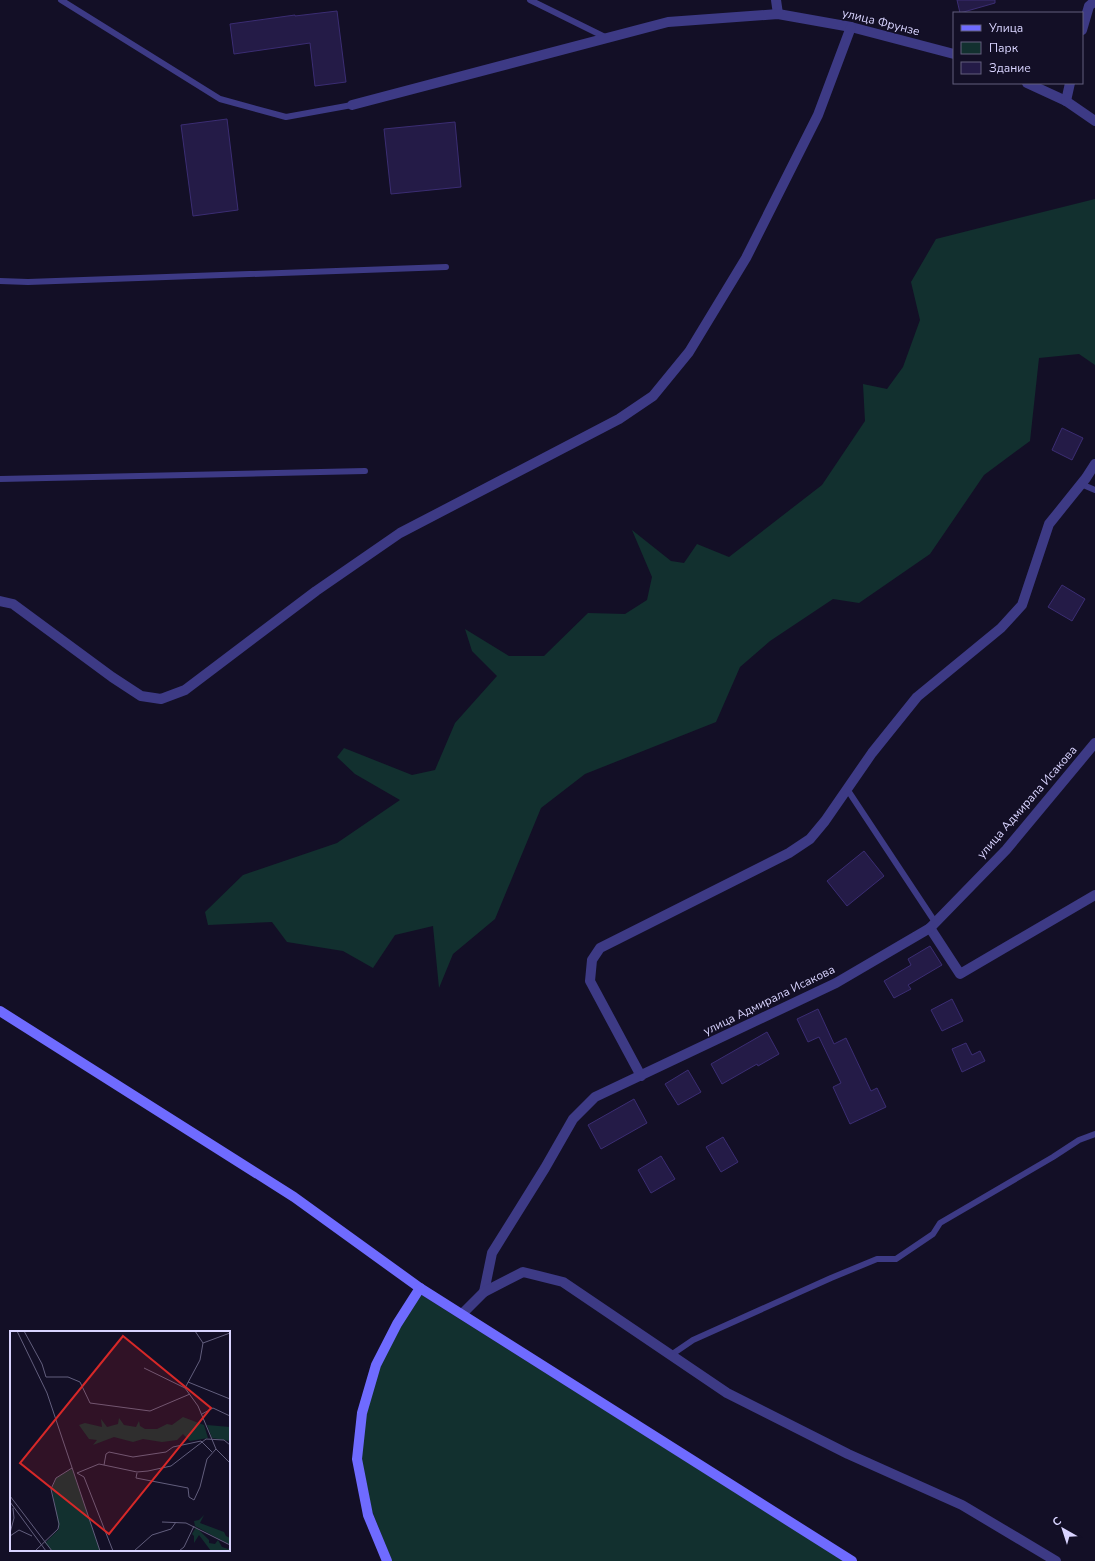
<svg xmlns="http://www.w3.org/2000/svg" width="1095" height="1561" font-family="'Nunito Sans',sans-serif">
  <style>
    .green { fill: #12302f }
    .building { fill: #241b47; stroke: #3b2d73 }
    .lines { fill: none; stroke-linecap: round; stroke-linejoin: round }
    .service { stroke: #3d3a85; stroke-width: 6 }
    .minor { stroke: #3d3a85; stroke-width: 10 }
    .secondary { stroke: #6f6bff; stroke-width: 10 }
    .labels { text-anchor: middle; stroke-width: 3; stroke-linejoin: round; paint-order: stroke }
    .street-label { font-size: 12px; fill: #d9d4ff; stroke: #130f26 }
    .inset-road { fill: none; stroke: #625e7d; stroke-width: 1 }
    .view { fill: #d62828; fill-opacity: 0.15; stroke: #d62828; stroke-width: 2 }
    .inset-edge { fill: none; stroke: #d9d4ff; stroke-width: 2 }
  </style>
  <rect width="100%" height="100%" fill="#130f26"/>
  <g class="green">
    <polygon points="1095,199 1095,365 1079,354 1039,358 1030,441 984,475 930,554 859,603 833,599 770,641 740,667 716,722 585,774 541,808 495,919 453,954 439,988 433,926 395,935 373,968 343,951 287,942 272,922 208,925 205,912 243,875 337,843 400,800 355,774 337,757 344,748 412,775 435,770 455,723 497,676 472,651 465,629 509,656 544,656 588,613 625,614 647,600 652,577 632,530 671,561 684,563 697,544 729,557 822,485 865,421 863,384 887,389 903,367 920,320 911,282 936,239"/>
    <polygon points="420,1294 844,1561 392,1561 372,1511 361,1457 365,1412 380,1366 400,1325"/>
  </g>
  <g class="building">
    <polygon points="957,0 995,0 995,3 960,13"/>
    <polygon points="337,11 346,82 315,86 310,43 234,54 230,24 295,15 295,16"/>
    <polygon points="227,119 238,210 193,216 181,125"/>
    <polygon points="455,122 461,187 391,194 384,129"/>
    <polygon points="1062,428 1083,438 1072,460 1052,450"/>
    <polygon points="1062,585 1085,599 1072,621 1048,607"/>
    <polygon points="864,851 884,876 847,906 827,881"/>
    <polygon points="930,946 942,965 908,985 911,989 894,998 884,981 911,965 908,959"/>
    <polygon points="952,999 963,1021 942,1031 931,1010"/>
    <polygon points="818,1009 834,1044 846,1038 871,1091 877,1088 886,1107 850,1124 833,1087 841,1083 819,1037 808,1042 797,1019"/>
    <polygon points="767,1032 779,1054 758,1066 757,1064 722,1084 711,1064"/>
    <polygon points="966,1043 972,1055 980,1051 985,1061 962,1072 952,1049"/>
    <polygon points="688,1070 701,1092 678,1105 665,1084"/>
    <polygon points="634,1099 647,1123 601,1149 588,1125"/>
    <polygon points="723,1137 738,1162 721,1172 706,1147"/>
    <polygon points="661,1156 675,1179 651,1193 638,1170"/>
  </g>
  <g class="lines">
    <g class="service">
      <polyline points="61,0 220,99 286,117 352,105"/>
      <polyline points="530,0 607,38"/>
      <polyline points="0,281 28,282 446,267"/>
      <polyline points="0,479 365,471"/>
      <polyline points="1081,484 1095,490"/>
      <polyline points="847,789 935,922"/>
      <polyline points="671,1355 693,1340 831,1278 877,1259 896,1259 933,1234 940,1223 1053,1157 1079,1140 1095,1134"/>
    </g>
    <g class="minor">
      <polyline points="776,0 778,14"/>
      <polyline points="1082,30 1089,6 1095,1"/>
      <polyline points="1027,83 1066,101 1095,121"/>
      <polyline points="1066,101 1070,83"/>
      <polyline points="352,105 668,22 778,14 851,27 954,54"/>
      <polyline points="0,601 13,604 112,677 141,696 161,699 185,690 316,591 400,533 619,419 653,396 689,352 746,258 818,115 851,27"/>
      <polyline points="930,928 960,974 1095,895"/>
      <polyline points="641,1076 590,981 592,960 600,948 789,853 810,839 825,821 872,753 917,697 1001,628 1022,605 1049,524 1086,478 1095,464"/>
      <polyline points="484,1292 492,1253 545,1168 573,1119 595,1097 836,983 930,928 1006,850 1095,743"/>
      <polyline points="462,1314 484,1292 523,1272 563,1282 727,1393 848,1454 962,1505 1056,1561"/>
    </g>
    <g class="secondary">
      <polyline points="0,1011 294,1197 420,1288 852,1561"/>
      <polyline points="387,1561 368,1515 357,1459 362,1413 376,1365 397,1324 420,1288"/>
    </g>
  </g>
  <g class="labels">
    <g class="street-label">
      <text transform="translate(881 22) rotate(14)" y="4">улица Фрунзе</text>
      <text transform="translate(1027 802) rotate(-49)" y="4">улица Адмирала Исакова</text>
      <text transform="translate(769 1000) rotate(-26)" y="4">улица Адмирала Исакова</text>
    </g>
  </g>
  <g transform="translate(10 1331)">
    <rect width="220" height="220" fill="#130f26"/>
    <path d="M173 86 194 94 198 107 180 110 173 103 167 109 152 111 133 108 123 111 104 106 83 114 87 109 79 108 69 94 75 92 92 96 91 88 97 96 108 93 109 87 114 94 126 96 129 90 130 95 135 98H147L157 93 162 94ZM197 94 220 96V110L202 107ZM62 138 90 220H42L35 212 49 198 42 158 46 147ZM194 184 190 192 214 201 216 205 220 207V214L185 195 184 190 189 189ZM186 196 199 209V212L205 213 208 209 212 216 218 218 220 216V220H201L189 204 184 212V205L182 203Z" fill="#12302f"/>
    <path class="inset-road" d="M7 0 37 62 90 220M14 0 32 33 36 46H58L70 51 80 72 140 80 180 63M185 0 193 12M134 37 175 57 188 75 206 118 220 132M178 51 220 68M175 57 190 29 193 12 220 2M192 83 203 77 220 85M94 134 96 123 99 121 123 126 156 121 163 116 191 110 202 121M67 142 89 133 127 141 138 140 161 135 196 108 214 109 220 114M67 142 74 146 103 220M127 142 126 147 178 157 179 166 184 169 190 156 197 128 206 118M0 165 42 220M0 171 36 220M152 191 176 192 220 214M0 202 4 187 3 177M0 205 9 199 22 205M25 220 48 198 49 193 41 158 46 147 62 137M124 220 142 204 161 198 166 191M169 220 174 216 184 195"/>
    <path class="view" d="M113 5 201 77 99 203 10 132Z"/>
    <rect width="220" height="220" class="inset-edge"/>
  </g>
  <rect x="953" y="12" width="130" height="72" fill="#130f26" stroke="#625e7d"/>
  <rect x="961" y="25" width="20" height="6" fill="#6f6bff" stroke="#625e7d"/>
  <text x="989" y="32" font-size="12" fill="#d9d4ff">Улица</text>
  <rect x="961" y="42" width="20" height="12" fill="#12302f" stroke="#625e7d"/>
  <text x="989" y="52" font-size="12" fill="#d9d4ff">Парк</text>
  <rect x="961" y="62" width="20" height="12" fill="#241b47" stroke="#625e7d"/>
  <text x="989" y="72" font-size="12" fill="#d9d4ff">Здание</text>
  <g transform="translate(1063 1529) rotate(321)" stroke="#130f26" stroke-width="3" paint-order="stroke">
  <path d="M0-3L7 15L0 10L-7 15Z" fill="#d9d4ff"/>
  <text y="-6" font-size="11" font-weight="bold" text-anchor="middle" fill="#d9d4ff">С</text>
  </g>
</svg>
